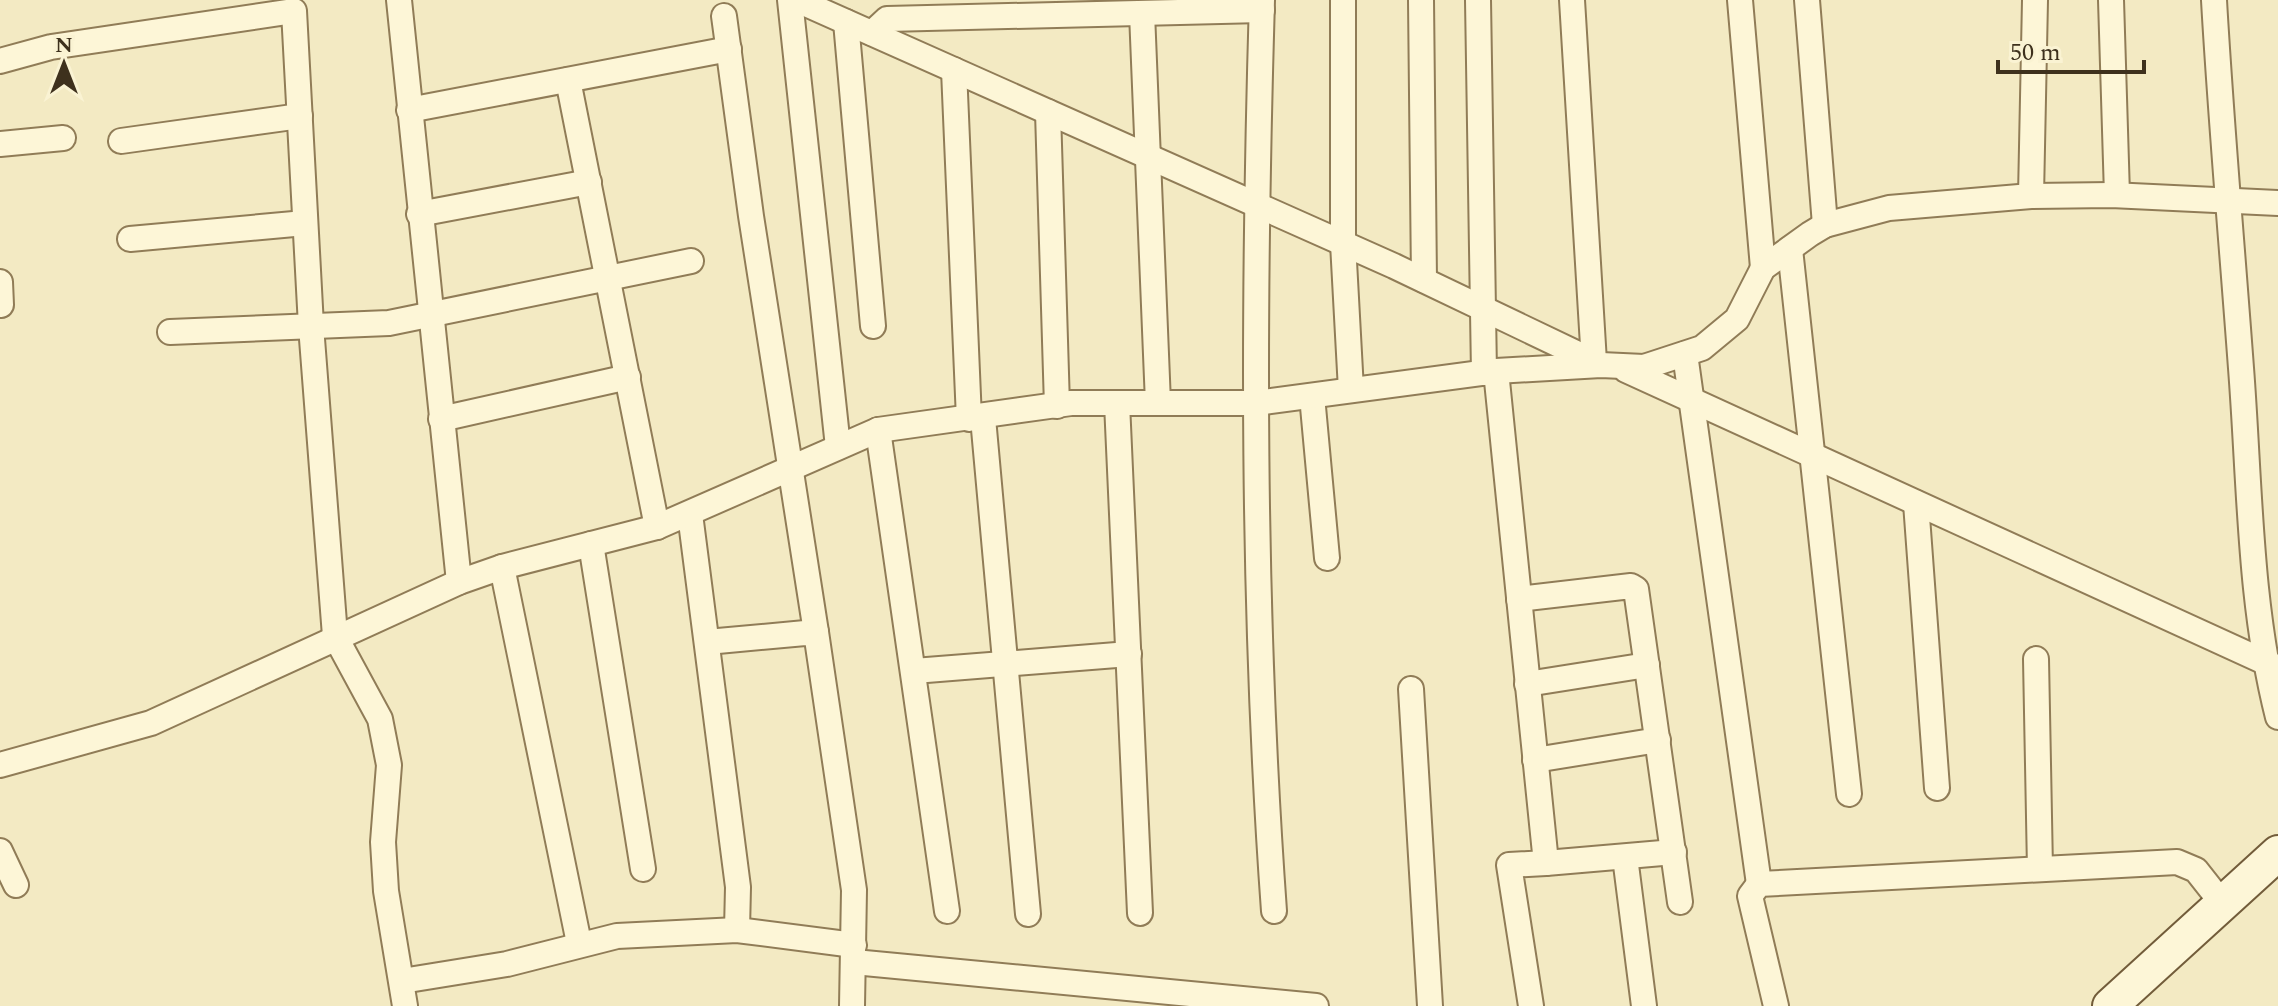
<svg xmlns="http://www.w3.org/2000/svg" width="2278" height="1006" font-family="Spectral,serif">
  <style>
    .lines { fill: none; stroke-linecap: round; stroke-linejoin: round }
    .street-casing { stroke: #907c57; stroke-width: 28 }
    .secondary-casing { stroke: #725c3a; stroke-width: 38 }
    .street { stroke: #fdf6d7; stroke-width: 24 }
    .secondary { stroke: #fdf6d7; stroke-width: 34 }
  </style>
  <rect width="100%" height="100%" fill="#f3eac3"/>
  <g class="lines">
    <g class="street-casing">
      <g id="street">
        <polyline points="399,0 459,582"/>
        <polyline points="790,0 838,447"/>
        <polyline points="797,0 1394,266 1599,364"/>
        <path d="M1262 0C1253 303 1252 608 1274 911"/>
        <polyline points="1343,0 1343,243 1351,390"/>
        <polyline points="1421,0 1424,280"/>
        <polyline points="1478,0 1484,373"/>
        <polyline points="1572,0 1594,362"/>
        <polyline points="1740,0 1763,268"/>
        <polyline points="1807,0 1825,225"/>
        <polyline points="2111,0 2117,195"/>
        <path d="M2214 0C2221 123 2232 246 2241 368 2250 485 2249 603 2278 717"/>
        <polyline points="1142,13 1158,403"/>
        <polyline points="724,16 751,216 816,632"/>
        <polyline points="846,22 873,326"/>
        <polyline points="872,33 887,19 1262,10"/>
        <polyline points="0,61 51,47 294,11 311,326 335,636 380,719 389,765 383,842 386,891 405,1006"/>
        <polyline points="954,70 969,419"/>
        <polyline points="568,80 657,527"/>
        <polyline points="409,110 729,49"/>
        <polyline points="1048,112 1057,406"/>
        <polyline points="121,141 300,116"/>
        <polyline points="0,144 63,138"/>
        <polyline points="2031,196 2035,0"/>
        <polyline points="419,214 589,182"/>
        <polyline points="130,239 305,223"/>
        <polyline points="1790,249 1849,794"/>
        <polyline points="0,282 1,305"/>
        <polyline points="170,332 389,323 691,261"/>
        <polyline points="1685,354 1759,884"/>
        <polyline points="1626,370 2278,668"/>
        <polyline points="1496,371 1546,863 1509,865 1531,1006"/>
        <polyline points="1312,396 1327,558"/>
        <polyline points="1117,403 1140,913"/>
        <polyline points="983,418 1028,914"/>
        <polyline points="441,419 628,377"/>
        <polyline points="878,430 947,911"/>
        <polyline points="1916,503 1937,788"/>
        <polyline points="690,514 738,887 737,930"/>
        <polyline points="591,544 643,869"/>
        <polyline points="502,567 579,943"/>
        <polyline points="1519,599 1631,586 1636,589 1680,902"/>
        <polyline points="707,642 816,632 854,890 852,1006"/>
        <polyline points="2036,659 2040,869"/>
        <polyline points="914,671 1129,654"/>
        <polyline points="1527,684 1647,665"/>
        <polyline points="1411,689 1430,1006"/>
        <polyline points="1535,760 1658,740"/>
        <polyline points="0,765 151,723 459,582 502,567 657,527 878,430 1071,403 1256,403 1496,371 1601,365 1644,367 1702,348 1737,319 1763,268 1810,234 1825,225 1889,208 2031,196 2111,195 2278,203"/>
        <polyline points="0,851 16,885"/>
        <polyline points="1625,857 1644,1006"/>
        <polyline points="1546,863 1674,852"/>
        <polyline points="854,962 1316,1006"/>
        <polyline points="402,981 507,964 617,936 737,930 854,945"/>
        <polyline points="1776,1006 1750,896 1759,884 2177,862 2196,870 2222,903"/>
      </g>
    </g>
    <g class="secondary-casing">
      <polyline id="secondary" points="2110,1006 2278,853"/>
    </g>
    <use href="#street" class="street"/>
    <use href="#secondary" class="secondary"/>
  </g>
  <g transform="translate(64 64)" stroke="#faf3d3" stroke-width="6" paint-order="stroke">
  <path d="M0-6L14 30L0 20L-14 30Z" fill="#3e311d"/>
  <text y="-12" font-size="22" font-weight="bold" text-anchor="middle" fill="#3e311d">N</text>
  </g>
  <path d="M1998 60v12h146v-12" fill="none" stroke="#3e311d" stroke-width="4"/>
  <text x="2010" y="60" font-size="24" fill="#3e311d" stroke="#faf3d3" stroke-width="6" paint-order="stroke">50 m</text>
</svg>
